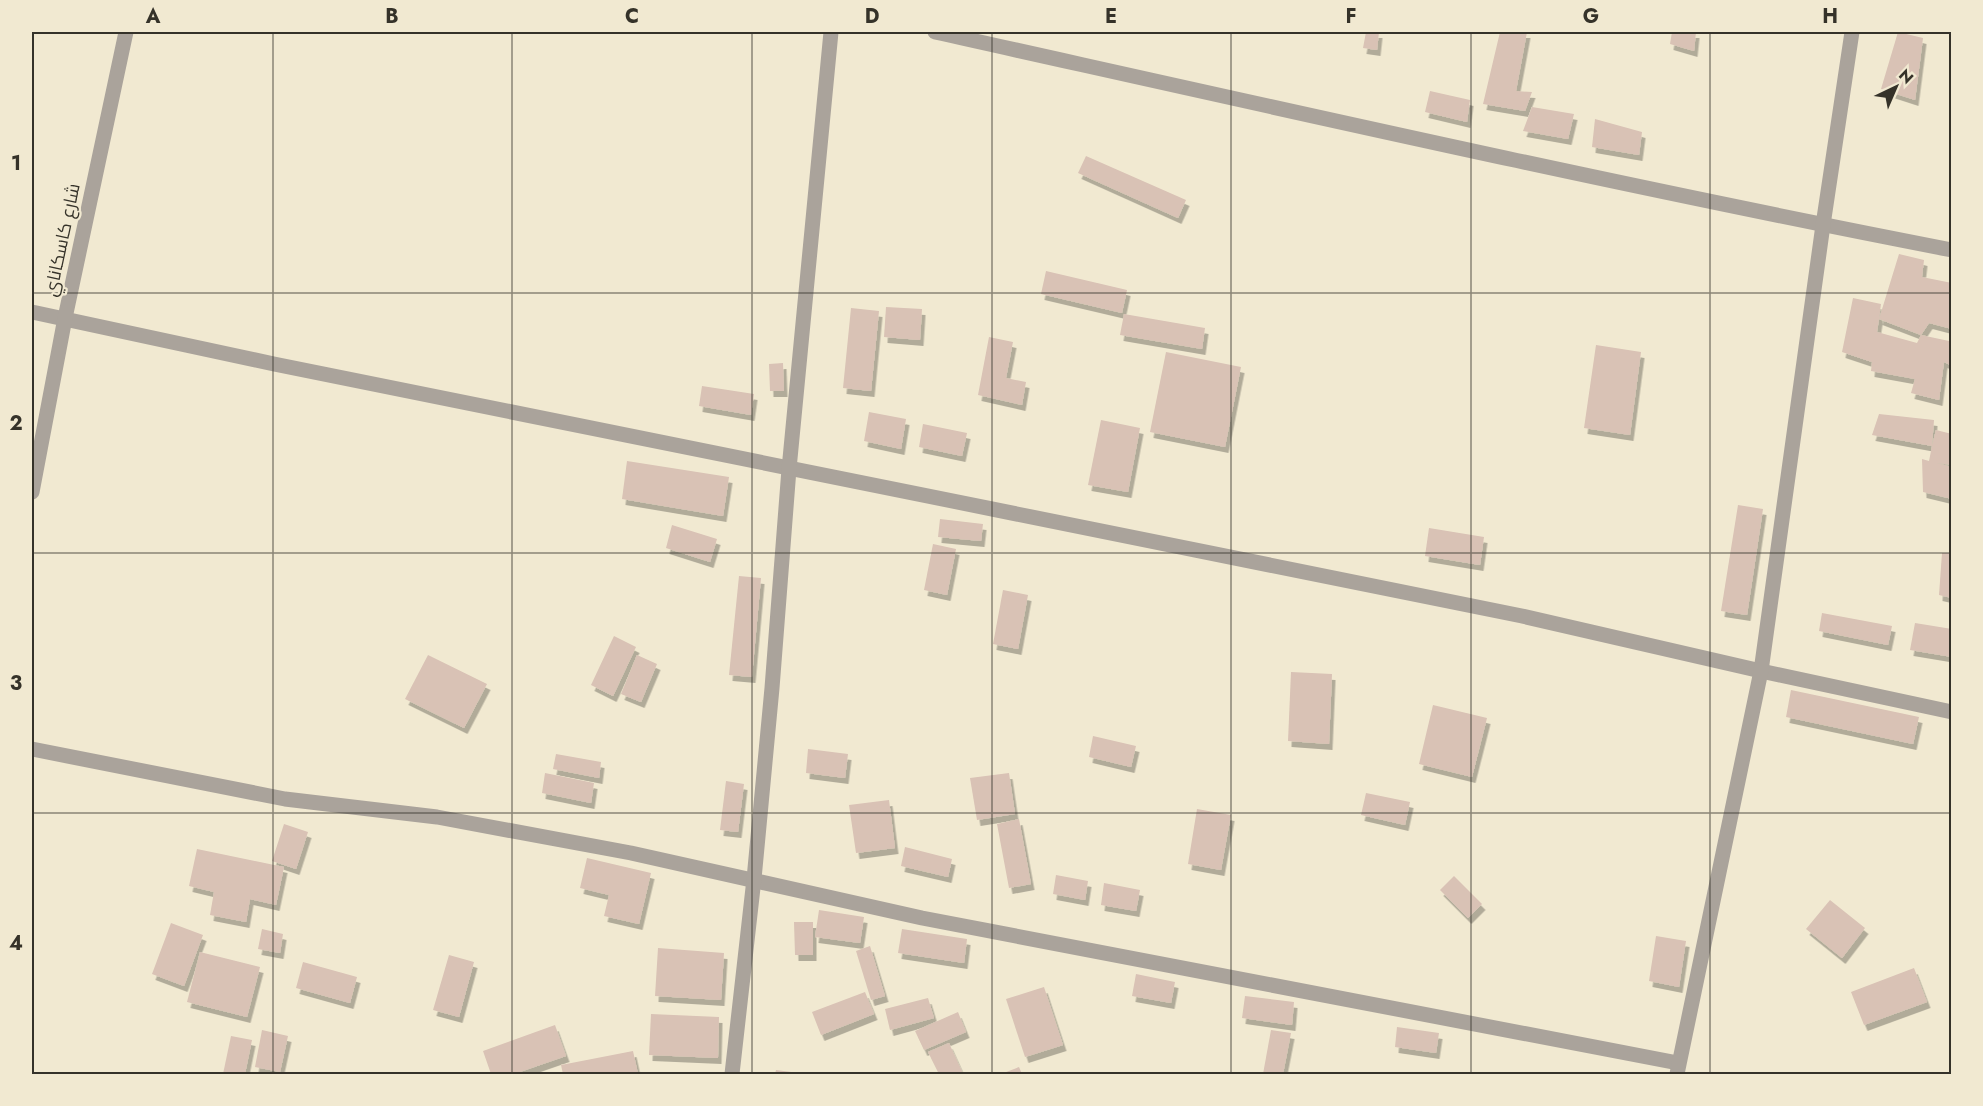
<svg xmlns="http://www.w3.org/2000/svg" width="1983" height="1106" font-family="Jost,Cairo,sans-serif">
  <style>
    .building { fill: #d9c2b5; fill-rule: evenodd; filter: url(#shadow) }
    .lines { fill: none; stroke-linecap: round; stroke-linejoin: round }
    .minor { stroke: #aaa39b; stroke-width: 15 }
    .grid { fill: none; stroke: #353229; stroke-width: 1.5; stroke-opacity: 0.55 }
    .labels { text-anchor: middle; stroke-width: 4.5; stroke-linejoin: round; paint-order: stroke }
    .street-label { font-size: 18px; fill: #353229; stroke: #f1e9d1 }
    .neatline { fill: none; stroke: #353229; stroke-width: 2 }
    .grid-label { font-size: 20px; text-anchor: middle; font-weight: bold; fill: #353229 }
  </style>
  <defs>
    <filter id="shadow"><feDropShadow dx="3.5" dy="6" stdDeviation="0" flood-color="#0004"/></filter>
  </defs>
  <rect width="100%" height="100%" fill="#f1e9d1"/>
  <g class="building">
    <polygon points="1366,32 1379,32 1377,50 1363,48"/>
    <polygon points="1500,32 1527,32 1516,91 1532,92 1525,111 1483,104"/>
    <polygon points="1672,32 1696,32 1694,51 1670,44"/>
    <polygon points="1898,32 1923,38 1915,100 1881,89"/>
    <polygon points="1430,91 1470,100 1467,122 1425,112"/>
    <polygon points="1532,107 1574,114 1568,139 1523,131"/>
    <polygon points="1595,119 1642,132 1639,155 1592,147"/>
    <polygon points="1086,156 1186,200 1178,218 1078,173"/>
    <path d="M1899 254 1924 260 1922 277 1952 283V329L1929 323 1921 335 1949 341 1952 333V366L1944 362 1939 400 1911 393 1915 379 1871 371 1872 362 1842 352 1853 298 1881 304 1879 319ZM1879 319 1921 335 1917 343 1877 332Z"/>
    <polygon points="1046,271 1127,290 1122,313 1041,294"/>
    <polygon points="886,307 922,309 920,340 884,337"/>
    <polygon points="851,308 879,311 871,391 843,388"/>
    <polygon points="1124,314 1205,328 1202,349 1120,335"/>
    <polygon points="989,337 1013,342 1006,378 1026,382 1022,405 978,395"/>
    <polygon points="1596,345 1641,352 1630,435 1584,428"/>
    <polygon points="1166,352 1241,367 1225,447 1150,432"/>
    <polygon points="783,363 784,391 770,391 769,364"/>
    <polygon points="702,386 754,394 751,415 699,406"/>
    <polygon points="869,412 906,419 901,449 864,441"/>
    <polygon points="1879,414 1934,420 1932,446 1936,430 1952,434 1952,465 1937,463 1952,467 1952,499 1923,492 1922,459 1929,461 1932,446 1872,435"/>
    <polygon points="1101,420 1140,428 1128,492 1088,485"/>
    <polygon points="923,424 967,433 962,456 919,447"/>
    <polygon points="627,461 729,477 723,516 622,499"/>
    <polygon points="1738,505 1763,509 1747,615 1721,611"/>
    <polygon points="940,519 983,524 981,541 938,537"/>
    <polygon points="672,525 717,539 710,562 666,548"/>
    <polygon points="1429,528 1484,537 1480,565 1425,556"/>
    <polygon points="933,544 956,549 947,595 924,590"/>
    <polygon points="1942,553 1952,553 1952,598 1939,595"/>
    <polygon points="739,576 761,578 752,677 729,675"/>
    <polygon points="1003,590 1028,595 1018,649 993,644"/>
    <polygon points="1822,613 1892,626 1888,645 1819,631"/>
    <polygon points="1915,623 1952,629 1952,657 1910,650"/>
    <polygon points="614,636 636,647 613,696 591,685"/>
    <polygon points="428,655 487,684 464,728 405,699"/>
    <polygon points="637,655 657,664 641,702 621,694"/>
    <polygon points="1291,672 1332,674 1329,744 1288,741"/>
    <polygon points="1791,690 1919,717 1913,744 1786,717"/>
    <polygon points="1433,705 1487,718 1472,777 1419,764"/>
    <polygon points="1093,736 1136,746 1131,767 1089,757"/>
    <polygon points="808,749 848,754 845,778 806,773"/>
    <polygon points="556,754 601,762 599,778 553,769"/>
    <polygon points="545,773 594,783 591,803 542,793"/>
    <polygon points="1009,773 1015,814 977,820 970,778"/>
    <polygon points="726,781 744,784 738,832 720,830"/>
    <polygon points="1366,793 1410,802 1405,825 1361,815"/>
    <polygon points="889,800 895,848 856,853 849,805"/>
    <polygon points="1197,809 1231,815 1221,870 1188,864"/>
    <polygon points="1019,819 1031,884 1009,888 997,824"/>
    <polygon points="284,824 308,832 296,869 272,861"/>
    <polygon points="905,847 952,859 948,877 901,866"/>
    <polygon points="197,849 284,867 276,905 250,899 246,922 210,915 214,892 189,886"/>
    <polygon points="587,858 651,873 639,924 604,916 609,895 580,888"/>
    <polygon points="1056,875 1088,881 1085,900 1053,894"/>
    <polygon points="1454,876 1482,904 1468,918 1440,890"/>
    <polygon points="1104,883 1140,890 1136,911 1101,905"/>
    <polygon points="1830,900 1865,928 1842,958 1806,929"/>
    <polygon points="819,910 864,917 860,943 815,937"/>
    <polygon points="794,922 813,922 813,955 795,955"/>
    <polygon points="171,923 203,935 184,986 152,974"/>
    <polygon points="262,929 283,934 280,953 258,949"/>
    <polygon points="902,929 967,939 964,963 898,953"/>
    <polygon points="1656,936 1686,941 1679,987 1649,981"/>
    <polygon points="870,946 885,996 871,1000 856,951"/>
    <polygon points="658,948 724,953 721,1000 655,996"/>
    <polygon points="200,952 260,967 247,1017 187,1002"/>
    <polygon points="449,955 474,962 459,1017 433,1010"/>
    <polygon points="303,962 357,977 350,1003 296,988"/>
    <polygon points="1914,968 1927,1002 1864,1025 1851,992"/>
    <polygon points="1136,974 1175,982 1171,1003 1132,996"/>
    <polygon points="1044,987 1063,1045 1025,1057 1006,999"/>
    <polygon points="865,992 874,1014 821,1035 812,1012"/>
    <polygon points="1245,996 1294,1002 1292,1025 1242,1018"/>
    <polygon points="928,998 934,1018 890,1030 885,1009"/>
    <polygon points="958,1012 966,1032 924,1050 915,1031"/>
    <polygon points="651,1014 719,1017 718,1058 649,1055"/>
    <polygon points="555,1025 566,1056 514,1074 491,1074 483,1051"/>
    <polygon points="1397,1027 1439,1033 1436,1053 1395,1047"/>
    <polygon points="262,1030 288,1036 280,1072 255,1067"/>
    <polygon points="1271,1030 1291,1033 1283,1074 1263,1074"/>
    <polygon points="231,1036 252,1040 245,1074 223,1074"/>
    <polygon points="949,1043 963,1074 939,1074 928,1052"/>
    <polygon points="633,1051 638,1074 563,1074 561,1065"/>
    <polygon points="1019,1067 1022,1074 1001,1074"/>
    <polygon points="776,1070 799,1073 799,1074 775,1074"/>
  </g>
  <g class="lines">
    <g class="minor">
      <path d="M935 32C1273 107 1611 184 1952 250"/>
      <polyline points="32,312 274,364 1522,616 1761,671 1952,712"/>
      <polyline points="32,492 65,318 126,32"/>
      <polyline points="32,749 285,799 437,817 631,853 922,918 1678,1063"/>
      <polyline points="732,1074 754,879 772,688 789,469 831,32"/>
      <polyline points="1677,1074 1761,671 1823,225 1852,32"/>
    </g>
  </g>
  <path class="grid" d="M273 32V1074M512 32V1074M752 32V1074M992 32V1074M1231 32V1074M1471 32V1074M1710 32V1074M32 293H1952M32 553H1952M32 813H1952"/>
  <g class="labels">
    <g class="street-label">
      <text transform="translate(62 240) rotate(-78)" y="6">شارع كاسكاناي</text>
    </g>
  </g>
  <rect width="1983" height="1106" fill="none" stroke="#f1e9d1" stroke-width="66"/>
  <g transform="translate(1896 87) rotate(44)" stroke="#f1e9d1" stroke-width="4.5" paint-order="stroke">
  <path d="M0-4.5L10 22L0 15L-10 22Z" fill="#353229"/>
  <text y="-9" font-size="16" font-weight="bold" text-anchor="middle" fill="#353229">N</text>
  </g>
  <rect x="33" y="33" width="1917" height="1040" class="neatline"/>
  <g class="grid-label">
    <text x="153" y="23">A</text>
    <text x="392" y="23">B</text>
    <text x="632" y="23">C</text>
    <text x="872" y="23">D</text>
    <text x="1111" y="23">E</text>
    <text x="1351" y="23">F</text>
    <text x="1591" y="23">G</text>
    <text x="1830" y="23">H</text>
    <text x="16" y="170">1</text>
    <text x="16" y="430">2</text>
    <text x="16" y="690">3</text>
    <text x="16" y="950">4</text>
  </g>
</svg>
